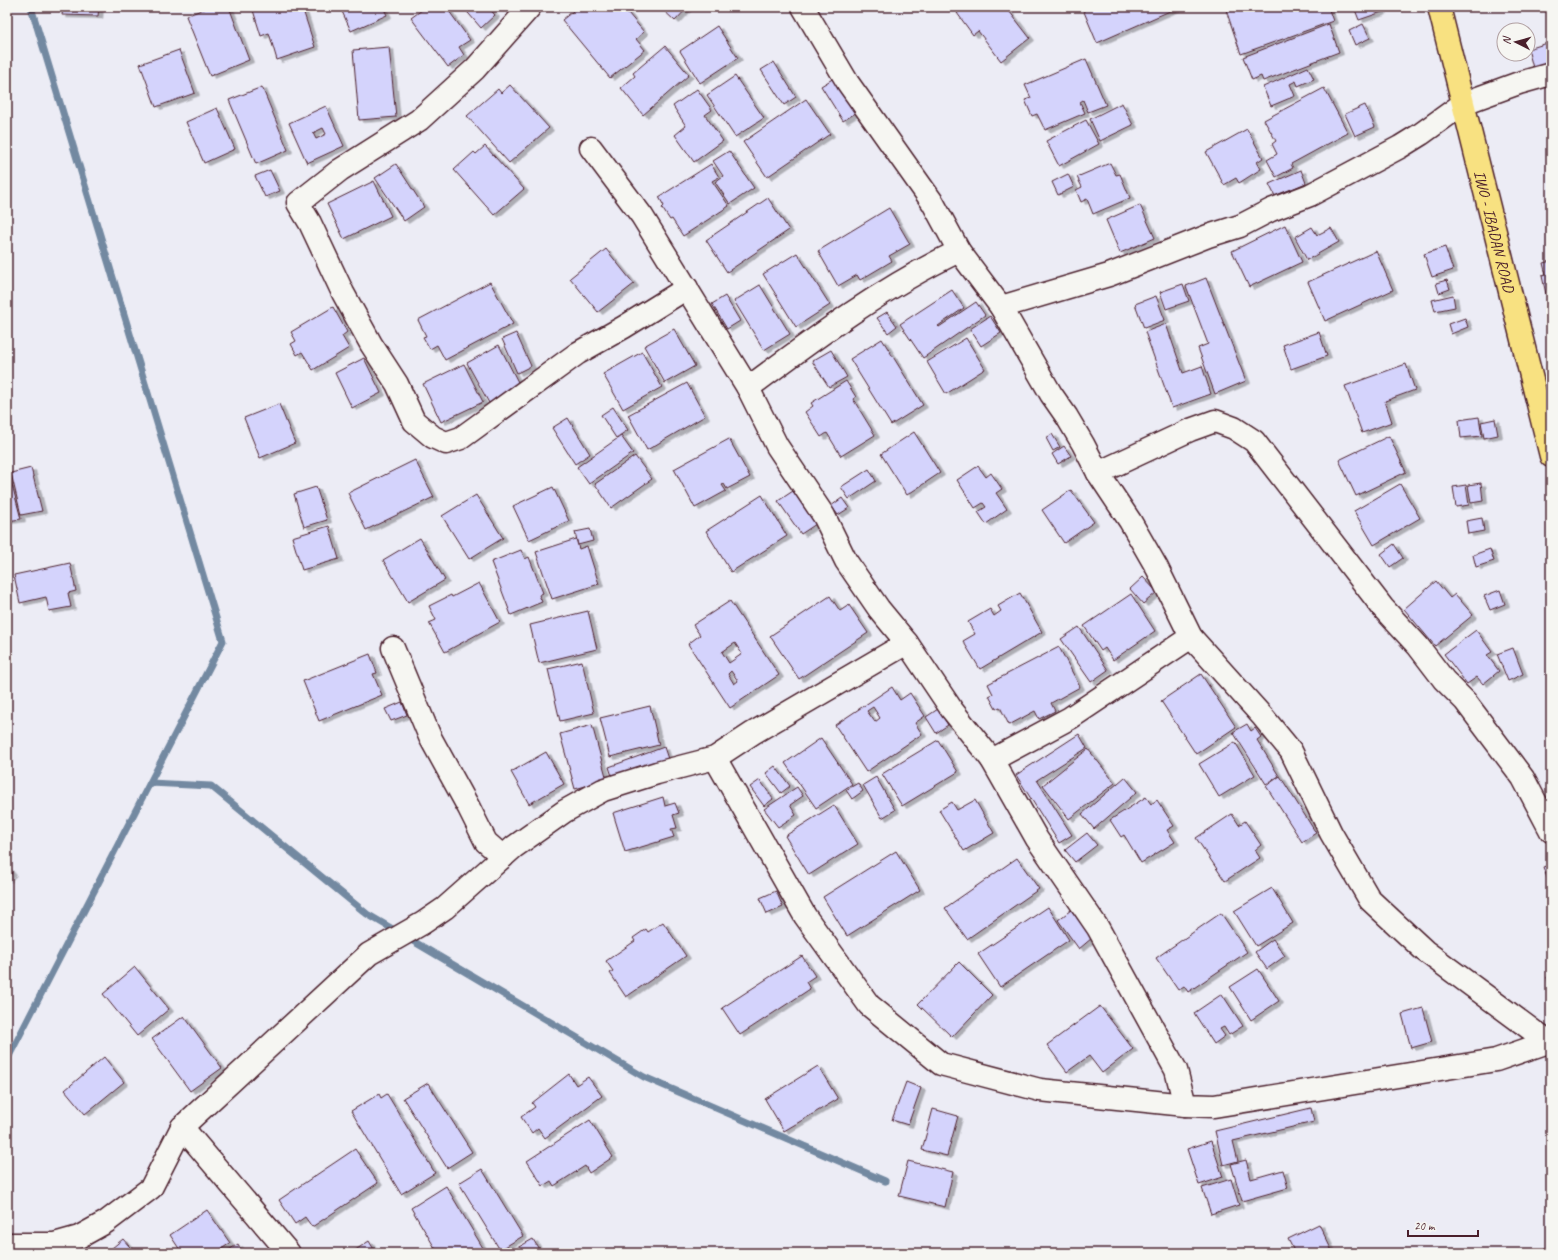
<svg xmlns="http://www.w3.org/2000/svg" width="1558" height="1260" font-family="Caveat,sans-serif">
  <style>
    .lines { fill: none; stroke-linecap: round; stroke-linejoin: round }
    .stream { stroke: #7389a1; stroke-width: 7 }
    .building { fill: #d4d3fc; stroke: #4a1f2b; fill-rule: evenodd; filter: url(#shadow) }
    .minor-casing { stroke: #4a1f2b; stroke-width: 25 }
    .major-casing { stroke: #4a1f2b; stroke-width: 25 }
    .minor { stroke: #f6f6f2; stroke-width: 22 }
    .major { stroke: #f8e181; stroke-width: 22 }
    .labels { text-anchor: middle; stroke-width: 3.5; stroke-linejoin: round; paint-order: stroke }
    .street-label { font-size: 16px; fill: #4a1f2b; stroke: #f6f6f2 }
  </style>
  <defs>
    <filter id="shadow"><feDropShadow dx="4.5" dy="2.5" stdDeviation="0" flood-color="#0004"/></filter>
  </defs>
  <rect width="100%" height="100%" fill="#ececf5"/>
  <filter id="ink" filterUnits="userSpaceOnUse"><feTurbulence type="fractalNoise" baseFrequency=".025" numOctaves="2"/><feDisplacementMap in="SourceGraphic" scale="8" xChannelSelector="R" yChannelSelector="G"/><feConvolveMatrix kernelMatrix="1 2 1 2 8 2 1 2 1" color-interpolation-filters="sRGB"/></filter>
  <g filter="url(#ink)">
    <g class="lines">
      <g class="stream">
        <polyline points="150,783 211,786 367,914 644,1077 885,1181"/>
        <polyline points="7,1060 223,641 31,7"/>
      </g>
    </g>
    <g class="building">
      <polygon points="63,7 99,7 98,16 62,15"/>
      <polygon points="209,7 229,7 249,60 210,76 186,16"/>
      <polygon points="252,7 302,7 315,47 277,60 269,33 261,36"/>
      <polygon points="340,7 383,7 387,15 351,31"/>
      <polygon points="426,7 446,7 470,40 459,47 464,55 448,67 411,18"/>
      <polygon points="463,7 488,7 495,15 481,28"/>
      <polygon points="578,7 623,7 644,32 636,39 645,50 610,78 562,20"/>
      <polygon points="660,7 688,7 675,21"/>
      <polygon points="966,7 1006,7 1030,38 1001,61 978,31 973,35 957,13"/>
      <polygon points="1082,7 1179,7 1097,43"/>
      <polygon points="1225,7 1328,7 1333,21 1241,54"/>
      <polygon points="1354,7 1380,7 1382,12 1359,20"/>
      <polygon points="1329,24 1339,52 1263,81 1261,76 1252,80 1243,57"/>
      <polygon points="1363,24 1370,38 1355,45 1349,31"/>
      <polygon points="717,26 738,58 700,83 680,51"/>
      <polygon points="1551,42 1551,62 1533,68 1528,49"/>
      <polygon points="665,46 689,75 643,115 621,88 635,76 633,73"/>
      <polygon points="389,47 396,117 359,120 353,50"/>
      <polygon points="179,50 195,93 156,107 140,64"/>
      <polygon points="1086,59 1106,105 1088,112 1083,100 1080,102 1085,113 1045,130 1037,114 1032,116 1025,100 1031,98 1025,85"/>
      <polygon points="774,62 796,97 784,105 761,70"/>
      <polygon points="1308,67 1314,79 1298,86 1296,81 1290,84 1295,96 1271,106 1263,87"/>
      <polygon points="735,76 764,118 735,137 707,95"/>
      <polygon points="834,78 857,112 843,121 821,86"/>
      <polygon points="510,85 549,128 509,163 467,116 498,89 501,93"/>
      <polygon points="262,87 288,150 256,164 229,100"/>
      <polygon points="1324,88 1348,133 1291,164 1293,168 1276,177 1267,160 1277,154 1272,144 1276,141 1264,120"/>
      <polygon points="697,89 712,110 705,115 723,141 694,162 675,135 686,126 673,106"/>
      <polygon points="806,99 830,134 767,177 743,142"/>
      <polygon points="1122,103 1133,125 1100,141 1090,119"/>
      <polygon points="1365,105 1375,127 1355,136 1345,114"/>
      <path d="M326 106 344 146 307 163 289 123ZM323 128 326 134 316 139 313 133Z"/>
      <polygon points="217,108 235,149 204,163 186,122"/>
      <polygon points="1086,120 1099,144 1059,166 1046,141"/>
      <polygon points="1247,129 1263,158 1257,162 1261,169 1239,183 1236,178 1224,185 1206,152"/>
      <polygon points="485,146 524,189 494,215 454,170 474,152 476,154"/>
      <polygon points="729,151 754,188 730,204 715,182 723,176 713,161"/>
      <polygon points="1110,163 1116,175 1120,174 1130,198 1093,214 1087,199 1081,202 1076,190 1082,187 1077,177"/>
      <polygon points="396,164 424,207 404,221 375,178"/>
      <polygon points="711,164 719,177 712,181 729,206 683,236 672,219 670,220 662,208 664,206 659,197"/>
      <polygon points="270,170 280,191 265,197 255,176"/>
      <polygon points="1301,170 1306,183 1275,196 1269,184"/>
      <polygon points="1068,174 1074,187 1058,195 1052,182"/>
      <polygon points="374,181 391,216 344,239 327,204"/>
      <polygon points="768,198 789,230 727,272 706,240"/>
      <polygon points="1140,205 1155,238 1120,253 1106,220"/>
      <polygon points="889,208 910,244 889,256 892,261 860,280 857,275 838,286 818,251"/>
      <polygon points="1285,225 1302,262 1249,287 1232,251"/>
      <polygon points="1312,227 1317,235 1331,228 1339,242 1307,260 1295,237"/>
      <polygon points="1445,247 1453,270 1432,277 1424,254"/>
      <polygon points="606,249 634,284 598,312 570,278"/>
      <polygon points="1376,251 1393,290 1325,321 1308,282"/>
      <polygon points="797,253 830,305 796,327 763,274"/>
      <polygon points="1551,261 1551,293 1546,294 1542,276 1546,275 1543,263"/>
      <polygon points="1206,278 1246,381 1215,394 1198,348 1208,344 1186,286"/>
      <polygon points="1447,280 1450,289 1439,293 1436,283"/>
      <polygon points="490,282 513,324 445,360 437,345 430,349 423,337 426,336 418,320"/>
      <polygon points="1183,284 1189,301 1166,309 1160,292"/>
      <polygon points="760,285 790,334 764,350 734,301"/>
      <polygon points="952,290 964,308 938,326 939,327 976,302 985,315 923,358 900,324"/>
      <polygon points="1453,295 1455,307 1435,311 1432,300"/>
      <polygon points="725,296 740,321 727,329 712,304"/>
      <polygon points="1156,296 1165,320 1144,328 1135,304"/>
      <polygon points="333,307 347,332 342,336 349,348 313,370 302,352 297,355 291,344 296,341 291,332"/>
      <polygon points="887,312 897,326 888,333 877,318"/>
      <polygon points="990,316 1001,333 981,346 970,329"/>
      <polygon points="1465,318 1468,327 1451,334 1448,324"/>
      <polygon points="1166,324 1183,373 1202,366 1211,394 1172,408 1145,332"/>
      <polygon points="674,329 695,366 665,383 644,346"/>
      <polygon points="1319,332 1327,356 1291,369 1283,345"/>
      <polygon points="516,333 531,366 517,373 502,339"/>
      <polygon points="966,338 985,369 946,394 927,362"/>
      <polygon points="882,339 923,405 891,425 850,359"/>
      <polygon points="499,345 520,386 489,403 467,363"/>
      <polygon points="831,350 847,377 829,387 812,361"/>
      <polygon points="642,352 662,387 623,409 603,374"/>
      <polygon points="364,358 381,393 352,408 335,373"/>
      <polygon points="464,364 483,402 441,422 423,384"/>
      <polygon points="1406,364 1415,390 1385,401 1392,422 1362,433 1345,386"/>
      <polygon points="846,381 856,397 853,399 875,435 841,456 827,433 821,437 805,412 813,406 811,403"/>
      <polygon points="687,383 705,416 647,450 628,415"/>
      <polygon points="279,404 295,443 260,458 244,418"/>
      <polygon points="613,407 628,430 616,438 601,415"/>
      <polygon points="1479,417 1482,436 1461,438 1459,420"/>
      <polygon points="568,418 590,454 575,464 552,428"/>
      <polygon points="1495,419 1498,435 1484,438 1481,422"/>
      <polygon points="914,432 940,473 907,495 881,454"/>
      <polygon points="1052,434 1060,447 1053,451 1046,438"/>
      <polygon points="621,436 633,453 589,484 577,467"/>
      <polygon points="1389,436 1406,472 1356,496 1339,460"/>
      <polygon points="729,439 750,477 727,489 724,484 722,485 726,491 695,508 674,469"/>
      <polygon points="1064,446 1071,456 1058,464 1052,454"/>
      <polygon points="635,456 652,479 611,508 595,484"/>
      <polygon points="415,460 434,497 366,530 348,493"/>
      <polygon points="978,466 986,477 991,473 1002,489 996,493 1007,509 986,524 978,512 986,507 983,503 975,508 957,480"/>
      <polygon points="31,468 42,511 21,515 11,473"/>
      <polygon points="869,469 876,481 849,499 841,487"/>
      <polygon points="7,473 9,473 21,519 7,521"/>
      <polygon points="1481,483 1483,501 1471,503 1468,485"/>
      <polygon points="1400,484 1420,518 1374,545 1354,511"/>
      <polygon points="1466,485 1469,505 1456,507 1453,487"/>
      <polygon points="316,487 327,520 304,527 294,494"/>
      <polygon points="553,487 569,521 529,540 513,506"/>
      <polygon points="1071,490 1094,522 1064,543 1042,510"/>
      <polygon points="793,491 816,524 801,534 778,501"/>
      <polygon points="476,495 503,538 469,559 442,516"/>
      <polygon points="762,495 787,536 731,572 706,531"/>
      <polygon points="842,498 849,508 838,515 831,506"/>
      <polygon points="1482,518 1484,531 1468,534 1466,521"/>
      <polygon points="329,526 339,559 302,570 292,537"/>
      <polygon points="590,529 593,541 578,545 575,532"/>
      <polygon points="420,538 445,580 408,602 383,560"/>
      <polygon points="576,539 579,549 587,546 599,584 552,599 536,552"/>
      <polygon points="1394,544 1403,558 1390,567 1381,554"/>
      <polygon points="1490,549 1494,561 1476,567 1473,555"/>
      <polygon points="521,550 525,559 529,557 543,593 539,595 542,602 511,615 491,562"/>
      <polygon points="70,563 76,591 68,593 71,607 49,611 46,597 20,603 14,575"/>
      <polygon points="1143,577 1157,592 1143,604 1130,589"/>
      <polygon points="1436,581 1450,598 1455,594 1473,615 1435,646 1404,609"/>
      <polygon points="479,583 500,622 445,652 429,623 436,620 429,606 451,595 452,597"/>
      <polygon points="1500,590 1505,604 1490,610 1484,596"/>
      <polygon points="1020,593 1042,632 980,669 963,641 975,634 968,622 990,609 994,616 1001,611 998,606"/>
      <polygon points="1131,594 1155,631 1113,660 1105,648 1101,651 1084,626"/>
      <polygon points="830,596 840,611 849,605 868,633 799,679 770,636"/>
      <path d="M730 601 779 675 730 708 688 644 700 635 693 625ZM735 643 742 654 729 663 722 652ZM731 671 738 681 734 684 728 674Z"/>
      <polygon points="588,611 597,649 539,663 530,625"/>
      <polygon points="1079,627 1108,670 1091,682 1061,639"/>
      <polygon points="1476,630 1492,652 1487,655 1499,671 1483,684 1477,677 1467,684 1444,654"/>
      <polygon points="1059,647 1080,687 1051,703 1055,711 1039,719 1035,711 1009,725 1000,707 996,709 989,696 993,694 988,684"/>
      <polygon points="1513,648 1523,674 1508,681 1497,654"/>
      <polygon points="370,654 377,673 373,674 382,695 319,721 303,681"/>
      <polygon points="582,661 594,713 560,721 548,669"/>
      <polygon points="1201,674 1236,727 1196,754 1161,701"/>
      <path d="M892 687 900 700 910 693 925 716 915 723 922 734 866 772 835 725ZM873 707 880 718 875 722 867 711Z"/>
      <polygon points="402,702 407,715 391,721 385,709"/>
      <polygon points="650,706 659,745 610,757 600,718"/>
      <polygon points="938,709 948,725 936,733 926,717"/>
      <polygon points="1247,724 1251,731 1255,728 1261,737 1257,740 1279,776 1266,784 1233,732"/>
      <polygon points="592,725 607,780 575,789 560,734"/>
      <polygon points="1079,734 1087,748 1037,780 1072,835 1059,843 1016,775"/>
      <polygon points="821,738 852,784 816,808 785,763"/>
      <polygon points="938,740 958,772 902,806 882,774"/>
      <polygon points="1235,742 1255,775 1219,797 1199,764"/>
      <polygon points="664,747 669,762 614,782 609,767"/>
      <polygon points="1088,749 1115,783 1069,819 1043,785"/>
      <polygon points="546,752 564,784 529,804 511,772"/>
      <polygon points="775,766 790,786 781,793 766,773"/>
      <polygon points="1280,776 1316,833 1302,842 1266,786"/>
      <polygon points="876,777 895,810 882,818 863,785"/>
      <polygon points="1125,777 1137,792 1094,829 1082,814"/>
      <polygon points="760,780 773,799 764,806 750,787"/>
      <polygon points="858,783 863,791 852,799 846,790"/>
      <polygon points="797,787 803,796 790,805 796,815 778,827 764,809"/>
      <polygon points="663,797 665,806 675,803 679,813 673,815 677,828 671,829 674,837 625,852 613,813"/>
      <polygon points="1146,797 1151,804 1157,800 1174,826 1167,830 1175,842 1141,863 1124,835 1121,837 1110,820"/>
      <polygon points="975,800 994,833 964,851 939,810 952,802 957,810"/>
      <polygon points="834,805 858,844 809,875 785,836"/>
      <polygon points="1232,814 1239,825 1245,821 1261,845 1255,850 1260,858 1225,881 1196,838"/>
      <polygon points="1087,833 1097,845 1075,862 1065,850"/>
      <polygon points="896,851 920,890 847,936 823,897"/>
      <polygon points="1017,858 1039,889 967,939 945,908"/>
      <polygon points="1551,864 1551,888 1543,867"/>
      <polygon points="7,867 12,873 7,878 8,879 7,880"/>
      <polygon points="1272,888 1293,923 1256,946 1234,911"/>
      <polygon points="776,891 783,907 767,914 760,898"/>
      <polygon points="1048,907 1069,940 1000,987 978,954"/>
      <polygon points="1071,910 1092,938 1079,949 1058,920"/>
      <polygon points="1221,913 1247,952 1188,992 1184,986 1178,990 1156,958"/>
      <polygon points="663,922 686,956 626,997 610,973 613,971 606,961 635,941 633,938 646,929 648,932"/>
      <polygon points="1273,939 1285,956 1267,969 1255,952"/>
      <polygon points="802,956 815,976 806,982 810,989 740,1035 722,1008"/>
      <polygon points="959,962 992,995 952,1037 918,1004"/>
      <polygon points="135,967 169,1009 137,1036 103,994"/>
      <polygon points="1258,969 1279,1001 1251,1020 1230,987"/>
      <polygon points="1551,976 1551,993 1547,977"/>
      <polygon points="1222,994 1243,1026 1229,1035 1224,1027 1220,1029 1225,1036 1214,1044 1194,1013"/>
      <polygon points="1100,1006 1133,1049 1102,1073 1089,1056 1067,1072 1047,1045"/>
      <polygon points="1423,1008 1432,1042 1411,1048 1402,1014"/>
      <polygon points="184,1016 222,1068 190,1091 152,1039"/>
      <polygon points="104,1057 124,1082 85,1114 65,1090"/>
      <polygon points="818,1066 838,1099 784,1131 765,1099"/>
      <polygon points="569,1074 576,1085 588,1077 602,1096 545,1138 538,1128 532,1133 521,1117 535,1107 532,1103"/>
      <polygon points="906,1082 921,1088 908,1125 892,1120"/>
      <polygon points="428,1083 472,1152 447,1168 403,1098"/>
      <polygon points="379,1094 381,1098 387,1094 435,1173 401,1194 351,1111"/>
      <polygon points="1311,1108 1314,1122 1233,1141 1238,1161 1223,1165 1215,1131"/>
      <polygon points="933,1109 958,1116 947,1156 922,1150"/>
      <polygon points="590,1120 613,1157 589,1173 585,1166 554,1186 551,1181 543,1186 527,1161"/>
      <polygon points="1211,1141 1223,1177 1199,1185 1187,1149"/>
      <polygon points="355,1149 378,1183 312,1227 305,1217 295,1224 279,1200"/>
      <polygon points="1246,1160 1251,1179 1283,1170 1288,1188 1242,1201 1231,1164"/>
      <polygon points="908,1161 953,1172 945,1207 899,1196"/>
      <polygon points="482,1169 523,1236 500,1250 459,1183"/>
      <polygon points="1231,1179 1239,1205 1211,1214 1202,1188"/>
      <polygon points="446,1186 486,1253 438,1253 411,1208"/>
      <polygon points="207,1210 230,1243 216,1253 182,1253 170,1235"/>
      <polygon points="1319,1224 1333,1253 1295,1253 1288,1239"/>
      <polygon points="123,1239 135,1253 106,1253"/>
      <polygon points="533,1239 541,1253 520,1253 517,1248"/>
      <polygon points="369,1241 376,1253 351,1253"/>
      <polygon points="238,1244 243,1253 224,1253"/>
    </g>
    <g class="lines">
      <g class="minor-casing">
        <g id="minor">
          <polyline points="530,7 475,69 419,120 340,170 298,203 310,223 343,293 371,344 397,384 414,421 433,437 446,443 461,438 578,353 624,327 687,288"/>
          <polyline points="803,7 848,83 933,203 959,251 1001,307 1051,394 1067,417 1083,444 1098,473 1130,521 1157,568 1191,637 1263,717 1291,751 1331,833 1370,900 1425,951 1548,1042"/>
          <polyline points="591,148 642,216 748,388 777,446 824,516 846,561 879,609 907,643 952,710 992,760 1037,839 1098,928 1176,1070 1185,1105 1214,1106 1496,1060 1551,1041"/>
          <polyline points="1001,307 1109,275 1208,236 1240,226 1271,210 1310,195 1400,147 1421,134 1464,103 1519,83 1551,74"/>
          <path d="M748 388C815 338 883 287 959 251"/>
          <polyline points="1098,473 1190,430 1215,421 1234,428 1254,441 1383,608 1418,646 1444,680 1465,701 1523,778 1551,831"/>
          <polyline points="393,648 430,737 469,808 486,842 503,857"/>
          <polyline points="715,758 805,916 869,1005 941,1064 1040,1090 1185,1105"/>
          <polyline points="992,760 1070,718 1191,637"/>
          <polyline points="182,1127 289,1253"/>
          <polyline points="7,1244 54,1244 79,1237 106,1222 151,1188 182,1127 369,954 423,923 445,908 514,847 565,811 603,790 657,773 715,758 753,733 907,643"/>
        </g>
      </g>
      <g class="major-casing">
        <g id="major">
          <path id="s1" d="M1439 7 1551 456"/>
        </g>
      </g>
      <use href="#minor" class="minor"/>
      <use href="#major" class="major"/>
    </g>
  </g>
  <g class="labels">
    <g class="street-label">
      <text dy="6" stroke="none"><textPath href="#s1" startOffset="231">IWO - IBADAN ROAD</textPath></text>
    </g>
  </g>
  <rect width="1558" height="1260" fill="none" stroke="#f6f6f2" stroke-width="24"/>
  <rect x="12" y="12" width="1534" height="1236" fill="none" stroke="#4a1f2b" stroke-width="1.5" filter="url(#ink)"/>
  <g transform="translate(1516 42) rotate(276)"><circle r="19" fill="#f6f6f2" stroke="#b1a0a2"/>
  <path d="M0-3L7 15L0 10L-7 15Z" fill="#4a1f2b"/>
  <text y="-6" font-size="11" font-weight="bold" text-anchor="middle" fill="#4a1f2b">N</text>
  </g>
  <path d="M1408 1230v6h70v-6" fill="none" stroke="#4a1f2b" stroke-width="2"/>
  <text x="1414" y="1230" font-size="12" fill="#4a1f2b" stroke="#f6f6f2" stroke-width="3" paint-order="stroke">20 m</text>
</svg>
